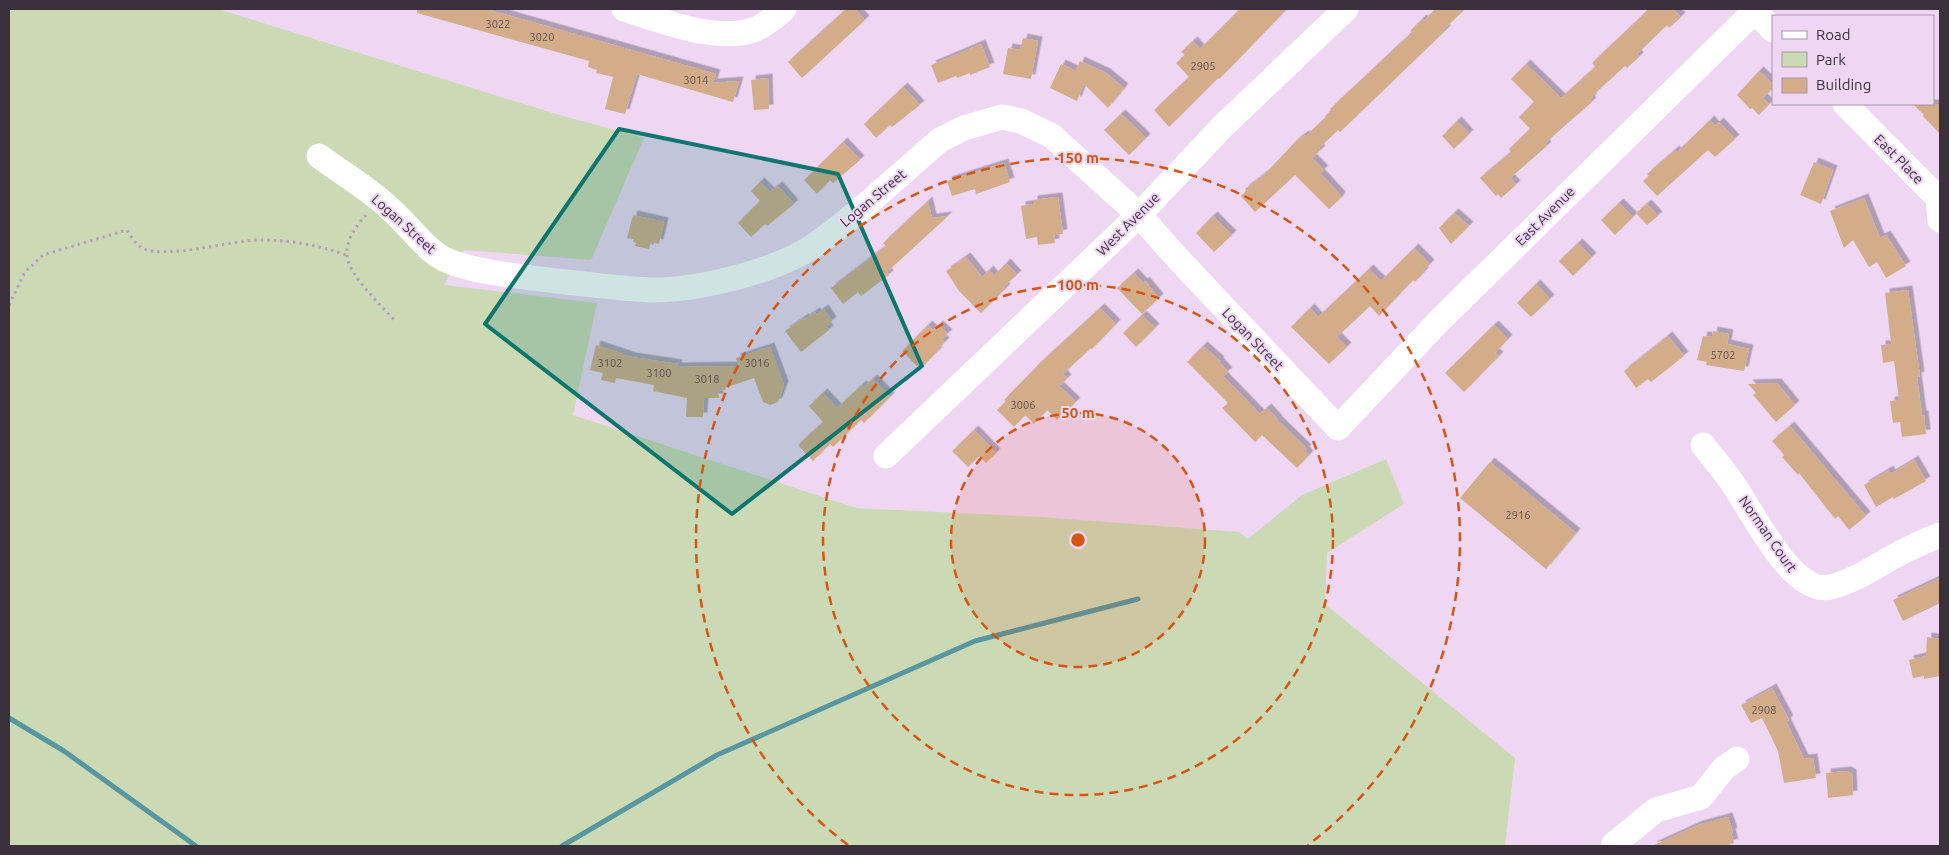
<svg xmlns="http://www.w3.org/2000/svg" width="1949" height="855" font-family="Ubuntu,sans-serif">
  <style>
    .green { fill: #ccd9b5 }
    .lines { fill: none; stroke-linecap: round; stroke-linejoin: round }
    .stream { stroke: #5896a0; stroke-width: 5 }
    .building { fill: #d3ad89; filter: url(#shadow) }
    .path { stroke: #b4a1b8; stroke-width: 3; stroke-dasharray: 2.5 4; stroke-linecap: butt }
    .minor { stroke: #fff; stroke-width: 25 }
    .marked { fill: #0f766e; fill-opacity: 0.2; stroke: #0f766e; stroke-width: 4; stroke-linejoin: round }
    .ring { fill: none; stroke: #d75511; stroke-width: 2.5; stroke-dasharray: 9 6 }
    .labels { text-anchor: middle; stroke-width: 4; stroke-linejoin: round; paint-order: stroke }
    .number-label { font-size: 11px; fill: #60504f }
    .street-label { font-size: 14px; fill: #3a313c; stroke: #efd7f4 }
    .centre { fill: #d75511; stroke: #efd7f4; stroke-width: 2.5 }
    .ring-label { font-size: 15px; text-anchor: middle; font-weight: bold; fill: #d75511; stroke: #efd7f4; stroke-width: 4; stroke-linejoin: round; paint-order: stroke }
  </style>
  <defs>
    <filter id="shadow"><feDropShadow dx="4.5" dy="-4.5" stdDeviation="0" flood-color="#0004"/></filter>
  </defs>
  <rect width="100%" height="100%" fill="#efd7f4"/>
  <polygon class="green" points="9,9 218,9 556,114 644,138 591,260 464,250 444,285 597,303 573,415 856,508 1041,517 1239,532 1248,539 1302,495 1386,459 1404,504 1327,553 1325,604 1515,758 1505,846 9,846"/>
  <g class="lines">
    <g class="stream">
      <polyline points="9,718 64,751 196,846"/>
      <polyline points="562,846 717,755 975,641 1138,599"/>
    </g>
  </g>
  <g class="building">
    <polygon points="417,9 486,9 716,74 713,83 739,81 733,102 637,74 625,114 605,109 613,77 596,73 597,70 588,67 589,61 417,13"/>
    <polygon points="846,9 855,9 865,20 802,78 788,62"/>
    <polygon points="1240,9 1287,9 1228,70 1219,79 1218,78 1169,127 1154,110 1189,77 1176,63 1185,55 1181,52 1193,41 1200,49"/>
    <polygon points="1436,9 1465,9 1445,28 1446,30 1340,132 1338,130 1319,148 1321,150 1312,158 1324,170 1320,173 1341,196 1339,200 1329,209 1295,175 1255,212 1241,196 1246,191 1245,189 1266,173 1297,140 1305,135 1306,136 1326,117 1325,116 1331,110 1330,109 1412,32 1410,31 1422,19 1424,20"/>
    <polygon points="1649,9 1672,9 1681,17 1669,28 1667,25 1637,54 1639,57 1627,68 1625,66 1592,96 1593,97 1590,100 1592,102 1553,136 1545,144 1547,146 1510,178 1516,185 1501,198 1498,194 1496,196 1480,178 1511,152 1509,149 1530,129 1519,117 1534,102 1511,79 1526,64 1561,98 1595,67 1592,63"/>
    <polygon points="1023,38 1038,41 1031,79 1003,74 1008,48 1020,50"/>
    <polygon points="981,44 990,67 970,75 970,73 957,78 956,76 938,83 931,65"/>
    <polygon points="1080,61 1106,73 1124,88 1108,108 1084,84 1077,101 1050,88 1061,64 1076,71"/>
    <polygon points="1759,71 1773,84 1773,88 1763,98 1769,104 1759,115 1752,108 1750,109 1737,95"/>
    <polygon points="768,78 769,109 754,110 751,80"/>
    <polygon points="903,87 920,105 892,127 890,125 876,138 864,124"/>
    <polygon points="1913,104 1940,104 1940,134 1923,116 1924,115"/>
    <polygon points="1121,114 1146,138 1129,155 1104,130"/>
    <polygon points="1710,120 1715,126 1719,122 1735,139 1715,157 1708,150 1657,196 1643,181 1649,176 1647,174 1675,150 1677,152"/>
    <polygon points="1457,121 1469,134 1454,149 1442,136"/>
    <polygon points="843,142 860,160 833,183 830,180 817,194 804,180"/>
    <polygon points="1814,162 1833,170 1821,204 1800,195"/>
    <polygon points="1004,163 1010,182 976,194 975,189 952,196 947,181"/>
    <polygon points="760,182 770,192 778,186 794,204 767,226 765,224 751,237 738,223 760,201 751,191"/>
    <polygon points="1058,197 1063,234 1054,235 1055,243 1038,245 1037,237 1026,239 1021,206 1033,204 1033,200"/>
    <polygon points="1864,198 1880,238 1886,235 1906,266 1886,278 1877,262 1869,267 1853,240 1844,248 1830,211"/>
    <polygon points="928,201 932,218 948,216 887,272 889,275 861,296 858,292 843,304 831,288 886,246 883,243"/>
    <polygon points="1619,203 1633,217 1615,235 1601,220"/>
    <polygon points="1647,204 1658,216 1647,225 1636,213"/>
    <polygon points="1454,213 1469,226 1451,244 1439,228"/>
    <polygon points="633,215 664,222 659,244 651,242 649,249 635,246 636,243 633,242 634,239 627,238"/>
    <polygon points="1213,216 1232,235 1214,252 1196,233"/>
    <polygon points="1578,243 1592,257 1573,276 1559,261"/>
    <polygon points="1414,248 1430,264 1423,271 1424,272 1415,282 1413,280 1379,316 1370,306 1337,337 1347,347 1329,364 1291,327 1310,308 1318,317 1369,269 1381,281"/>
    <polygon points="966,257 982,277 989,270 994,276 1006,263 1017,275 1004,286 1006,288 981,313 959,291 946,271"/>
    <polygon points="1134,273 1143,283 1145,281 1159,298 1142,314 1117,288"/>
    <polygon points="1536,284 1550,299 1531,317 1517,303"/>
    <polygon points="1908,290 1920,376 1917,377 1922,415 1924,415 1926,434 1902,437 1900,422 1893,423 1890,401 1899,400 1894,361 1883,363 1881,345 1891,344 1891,342 1885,293"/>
    <polygon points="1100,308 1116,324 1092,349 1091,348 1063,374 1067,379 1059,386 1076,402 1057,420 1047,410 1034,424 1025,415 1014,427 997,410 1006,401 1004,400 1041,362"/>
    <polygon points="824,309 832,321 826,326 829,330 801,352 785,331 804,318 805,319 815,312 817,314"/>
    <polygon points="1142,315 1155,328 1136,347 1123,333"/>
    <polygon points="928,325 933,330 939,325 948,334 942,339 945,342 937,350 938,351 920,369 902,351"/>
    <polygon points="1494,325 1508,339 1495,353 1499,356 1464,392 1445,373"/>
    <polygon points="1713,331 1729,334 1727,344 1749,349 1744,371 1706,365 1707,362 1697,360 1703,336 1712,337"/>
    <polygon points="1668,336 1684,356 1651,382 1648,379 1636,388 1624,371"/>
    <polygon points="596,345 632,357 678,364 677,367 739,366 736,358 770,347 784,385 778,402 770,405 763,402 754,378 725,388 725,390 718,391 719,398 704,398 703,417 686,417 687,398 653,391 654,385 616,378 615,383 601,380 603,373 590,370"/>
    <polygon points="1203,346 1220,361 1219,362 1228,372 1223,376 1260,414 1267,408 1278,420 1277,420 1307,449 1305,451 1309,455 1297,468 1262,435 1255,442 1222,408 1228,403 1187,362"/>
    <polygon points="873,379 890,397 864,423 861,420 833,447 830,444 813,461 798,445 823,422 809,406 823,393 837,408 862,385 864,387"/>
    <polygon points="1777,383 1795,405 1776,422 1753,395 1756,393 1748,384"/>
    <polygon points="1790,426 1866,516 1849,530 1838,516 1835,519 1799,473 1798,475 1782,457 1784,455 1772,441"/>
    <polygon points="974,430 996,453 986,463 979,456 968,467 952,451"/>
    <polygon points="1914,460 1926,481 1894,499 1893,497 1876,507 1864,485 1889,470 1891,474"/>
    <polygon points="1490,462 1576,533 1546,569 1460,498"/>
    <polygon points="1940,578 1940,603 1903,621 1893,600"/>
    <polygon points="1927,637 1940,639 1940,676 1924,679 1924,676 1913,678 1909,660 1926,656"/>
    <polygon points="1772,688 1789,720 1786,722 1804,759 1813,758 1816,778 1784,783 1778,751 1762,718 1751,723 1741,705"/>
    <polygon points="1847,771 1852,774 1853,795 1828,798 1826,773"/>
    <polygon points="1728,817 1733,832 1731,833 1734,843 1725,846 1652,846 1698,825"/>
  </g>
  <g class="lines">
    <g class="path">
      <path d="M366 215C356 226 345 241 347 256 349 276 382 306 395 321"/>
      <path d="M9 305 25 272 43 255 127 230C131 236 135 244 142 248 167 260 230 240 260 240 291 240 318 245 346 255"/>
    </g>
    <g class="minor">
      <path d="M624 9C661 20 718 44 756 29 766 25 776 16 784 9"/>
      <polyline points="1754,11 1773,30"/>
      <polyline points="1845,104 1938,198 1940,220"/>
      <path d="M319 156C339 171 361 184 380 200 391 209 401 219 410 229 421 240 430 252 444 259 473 273 533 278 566 282 595 285 624 289 653 290 699 290 777 271 815 245 859 214 899 175 940 140L964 128 1002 117 1021 121 1052 136 1139 215 1181 262 1338 428 1439 321 1757 9"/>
      <path d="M1703 445C1713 458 1724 470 1733 484 1752 510 1792 596 1830 587 1856 581 1879 564 1902 552 1914 546 1927 540 1940 535"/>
      <polyline points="886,456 1139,215 1223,126 1346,9"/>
      <polyline points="1614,844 1656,810 1701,797 1724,768 1737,759"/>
    </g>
  </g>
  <path class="marked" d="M619 129 838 174 922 366 732 514 485 324Z"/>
  <circle cx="1078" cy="540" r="127" fill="#d75511" fill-opacity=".12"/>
  <g class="ring">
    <circle cx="1078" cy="540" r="127"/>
    <circle cx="1078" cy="540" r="255"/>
    <path d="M848 845A382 382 0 1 1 1308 845"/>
  </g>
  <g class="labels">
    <g class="number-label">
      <text x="498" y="28">3022</text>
      <text x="542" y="41">3020</text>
      <text x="1203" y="70">2905</text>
      <text x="696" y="84">3014</text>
      <text x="1723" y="359">5702</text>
      <text x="610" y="367">3102</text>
      <text x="757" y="367">3016</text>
      <text x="659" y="377">3100</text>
      <text x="707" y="383">3018</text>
      <text x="1023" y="409">3006</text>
      <text x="1518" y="519">2916</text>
      <text x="1764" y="714">2908</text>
    </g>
    <g class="street-label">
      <text transform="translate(1899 159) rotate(45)" y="5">East Place</text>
      <text transform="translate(873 198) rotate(-40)" y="5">Logan Street</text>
      <text transform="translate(1545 216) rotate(-45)" y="5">East Avenue</text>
      <text transform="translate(404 224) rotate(42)" y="5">Logan Street</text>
      <text transform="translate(1128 224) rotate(-45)" y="5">West Avenue</text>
      <text transform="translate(1253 339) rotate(46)" y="5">Logan Street</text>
      <text transform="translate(1768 534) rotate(55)" y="5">Norman Court</text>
    </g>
  </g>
  <circle cx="1078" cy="540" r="8" class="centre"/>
  <g class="ring-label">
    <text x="1078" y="163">150 m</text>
    <text x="1078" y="290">100 m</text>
    <text x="1078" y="418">50 m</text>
  </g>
  <rect width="1949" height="855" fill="none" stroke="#3a313c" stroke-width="20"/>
  <rect x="1772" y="15" width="162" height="90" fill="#efd7f4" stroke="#a795aa"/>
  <rect x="1782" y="31" width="25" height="8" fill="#ffffff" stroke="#a795aa"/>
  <text x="1816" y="40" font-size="15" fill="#3a313c">Road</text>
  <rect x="1782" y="52" width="25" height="15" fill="#ccd9b5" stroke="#a795aa"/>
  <text x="1816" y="65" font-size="15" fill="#3a313c">Park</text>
  <rect x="1782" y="78" width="25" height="15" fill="#d3ad89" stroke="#a795aa"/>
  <text x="1816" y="90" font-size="15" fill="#3a313c">Building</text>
</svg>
